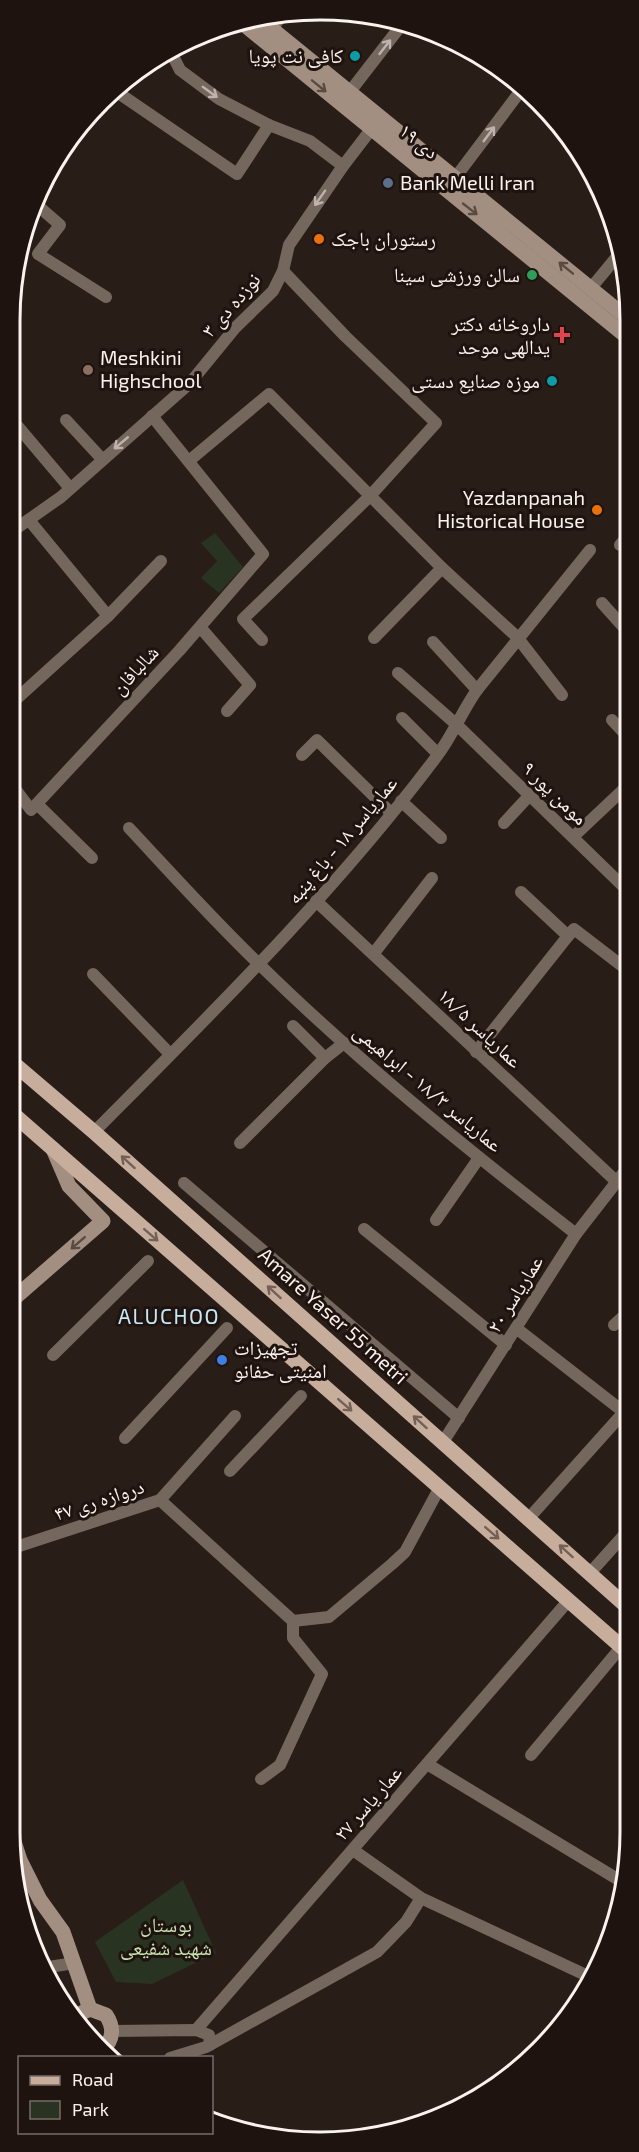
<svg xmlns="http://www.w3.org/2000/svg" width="639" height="2152" font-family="'Exo 2','Noto Naskh Arabic',sans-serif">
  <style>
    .green { fill: #293321 }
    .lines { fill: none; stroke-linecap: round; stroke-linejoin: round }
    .street { stroke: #73675e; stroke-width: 12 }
    .secondary { stroke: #a28f81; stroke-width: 15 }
    .primary { stroke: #c7ae9c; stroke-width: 15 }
    .oneway { stroke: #beb3ad }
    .oneway2 { stroke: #5a4b42 }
    .oneway3 { stroke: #736056 }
    .culture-dot { fill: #0f9aa8; stroke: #1f130f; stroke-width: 2 }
    .service-dot { fill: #5c6f8a; stroke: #1f130f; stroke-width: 2 }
    .food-dot { fill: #e8710a; stroke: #1f130f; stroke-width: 2 }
    .leisure-dot { fill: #2e9e5b; stroke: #1f130f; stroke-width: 2 }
    .health-dot { fill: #e0444e; stroke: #1f130f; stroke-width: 2 }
    .education-dot { fill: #8d6e63; stroke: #1f130f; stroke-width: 2 }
    .shop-dot { fill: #3f7fe0; stroke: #1f130f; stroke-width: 2 }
    .labels { text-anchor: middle; stroke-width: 6; stroke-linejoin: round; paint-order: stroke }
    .poi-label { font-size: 20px; fill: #fbf2ee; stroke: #1f130f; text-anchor: end }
    .street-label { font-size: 20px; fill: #fbf2ee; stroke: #1f130f }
    .park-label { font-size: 20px; fill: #c7e3b0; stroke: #1f130f }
    .neighbourhood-label { font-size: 21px; letter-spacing: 1.5px; fill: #c6e8f6; stroke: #1f130f }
    .rim { fill: none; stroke: #fbf2ee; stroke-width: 3 }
  </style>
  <rect width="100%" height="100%" fill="#291d18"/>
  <g class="green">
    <polygon points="215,533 243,567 219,593 201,578 217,561 201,543"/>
    <polygon points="183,1880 216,1953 152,1984 116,1982 95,1942"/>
  </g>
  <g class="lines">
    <g class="street">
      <polyline points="267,36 282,15"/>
      <polyline points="171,52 180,70 219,99 269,125 310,141 343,166"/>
      <polyline points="117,92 237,174 269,125"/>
      <polyline points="345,98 403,23"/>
      <polyline points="455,178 522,89"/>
      <polyline points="37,205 60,225 38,254 106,297"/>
      <polyline points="591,288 620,253"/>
      <polyline points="66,420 102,459"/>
      <polyline points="14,422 69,487"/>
      <polyline points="190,460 269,394 442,568 517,637 562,695"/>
      <polyline points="29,520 108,616"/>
      <polyline points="14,530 61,497 190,383 235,328 273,291 283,271 289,245 343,166 376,123"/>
      <polyline points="620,545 627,537"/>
      <polyline points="602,603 627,631"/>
      <polyline points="200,627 250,685 227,711"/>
      <polyline points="374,638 442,568"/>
      <polyline points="262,640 243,619 370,496 436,423 345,336 283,271"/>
      <polyline points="433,642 477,690"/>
      <polyline points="398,673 457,725 626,889"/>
      <polyline points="13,702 108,616 161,561"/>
      <polyline points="402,718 438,754"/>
      <polyline points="612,720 626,735"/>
      <polyline points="302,755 317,740 391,813"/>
      <polyline points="13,786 31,810 179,651 263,554 152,416"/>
      <polyline points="401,801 441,838"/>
      <polyline points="37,804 92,858"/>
      <polyline points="504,823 529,796"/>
      <path d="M129 828C172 874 215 922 261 966 359 1062 467 1149 576 1234"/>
      <polyline points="573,837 626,787"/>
      <polyline points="521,892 568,936 574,929 626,969"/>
      <polyline points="316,901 617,1182"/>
      <polyline points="374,953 432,878"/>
      <polyline points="93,974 170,1054"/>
      <polyline points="293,1026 325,1058"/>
      <polyline points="476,1052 568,936"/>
      <path d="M94 1132C214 1011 335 892 437 756 453 735 462 711 477 690L590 550"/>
      <polyline points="240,1143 325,1058 344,1043"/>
      <polyline points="184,1183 459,1418"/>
      <polyline points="436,1220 479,1158"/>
      <polyline points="364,1229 506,1345"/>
      <polyline points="614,1325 625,1315"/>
      <polyline points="516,1328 625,1413"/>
      <polyline points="53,1355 148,1261"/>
      <polyline points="125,1438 227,1328"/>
      <polyline points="443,1442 576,1234 625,1171"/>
      <polyline points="230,1471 301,1396"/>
      <polyline points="160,1500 293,1621"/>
      <polyline points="529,1518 624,1412"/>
      <polyline points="10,1549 160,1500 235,1416"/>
      <polyline points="590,1573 625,1534"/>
      <polyline points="293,1621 329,1617 392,1564 405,1552 440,1487"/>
      <polyline points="531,1755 622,1646"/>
      <polyline points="427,1764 624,1883"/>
      <polyline points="261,1779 280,1765 322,1674 293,1638 293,1621"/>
      <polyline points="353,1850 421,1898 590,1977"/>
      <polyline points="43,1968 74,1963"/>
      <polyline points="196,2030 569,1600"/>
      <polyline points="112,2031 196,2030 209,2035 210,2045"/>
      <polyline points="170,2058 206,2047 377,1952 406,1922 421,1898"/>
    </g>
    <g class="secondary">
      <polyline points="256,16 627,318"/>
      <polyline points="241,22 627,337"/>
      <polyline points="11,1301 103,1221 69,1186 53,1149"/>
      <polyline points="9,1826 20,1860 40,1900 63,1932 90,2009"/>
      <path d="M73 2017 90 2009 106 2015C114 2027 114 2040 102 2050"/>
    </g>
    <g class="primary">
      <polyline points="12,1062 94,1132 625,1605"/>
      <polyline points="12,1113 624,1649"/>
    </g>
  </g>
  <defs><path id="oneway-shaft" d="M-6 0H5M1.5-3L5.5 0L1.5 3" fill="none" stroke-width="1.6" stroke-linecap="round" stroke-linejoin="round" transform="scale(1.5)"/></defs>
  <g class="oneway">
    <use href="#oneway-shaft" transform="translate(385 47) rotate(-52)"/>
    <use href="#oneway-shaft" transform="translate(210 92) rotate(36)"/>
    <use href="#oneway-shaft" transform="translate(489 134) rotate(-53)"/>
    <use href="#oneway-shaft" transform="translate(320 198) rotate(125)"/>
    <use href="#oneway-shaft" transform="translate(121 443) rotate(140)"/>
  </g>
  <g class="oneway2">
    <use href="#oneway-shaft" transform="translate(319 86) rotate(39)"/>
    <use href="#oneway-shaft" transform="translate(470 209) rotate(38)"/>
    <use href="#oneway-shaft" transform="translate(566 268) rotate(-141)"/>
    <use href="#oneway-shaft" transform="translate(78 1243) rotate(139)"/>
  </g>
  <g class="oneway3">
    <use href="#oneway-shaft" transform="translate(128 1162) rotate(-138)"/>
    <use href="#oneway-shaft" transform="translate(151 1235) rotate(41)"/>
    <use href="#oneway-shaft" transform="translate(274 1292) rotate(-138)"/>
    <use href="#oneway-shaft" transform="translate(345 1405) rotate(41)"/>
    <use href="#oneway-shaft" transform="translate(420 1422) rotate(-138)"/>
    <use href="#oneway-shaft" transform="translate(492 1533) rotate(41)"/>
    <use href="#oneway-shaft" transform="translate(566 1551) rotate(-138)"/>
  </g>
  <g class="culture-dot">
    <circle cx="355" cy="56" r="6"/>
    <circle cx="552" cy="381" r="6"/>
  </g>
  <circle class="service-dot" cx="388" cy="183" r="6"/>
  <g class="food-dot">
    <circle cx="319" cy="239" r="6"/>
    <circle cx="597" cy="510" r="6"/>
  </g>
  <circle class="leisure-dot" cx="532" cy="275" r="6"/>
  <path class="health-dot" d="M559 326h6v6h6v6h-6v6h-6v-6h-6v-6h6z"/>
  <circle class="education-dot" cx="88" cy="370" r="6"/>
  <circle class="shop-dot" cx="222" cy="1360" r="6"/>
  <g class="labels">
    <g class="poi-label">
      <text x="343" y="63">کافی نت پویا</text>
      <text x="400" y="190" text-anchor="start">Bank Melli Iran</text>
      <text x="331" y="246" text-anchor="start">رستوران باجک</text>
      <text x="520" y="282">سالن ورزشی سینا</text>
      <text x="550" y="331">داروخانه دکتر<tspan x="550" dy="23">یدالهی موحد</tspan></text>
      <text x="100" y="365" text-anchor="start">Meshkini<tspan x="100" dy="23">Highschool</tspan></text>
      <text x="540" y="388">موزه صنایع دستی</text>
      <text x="585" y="505">Yazdanpanah<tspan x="585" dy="23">Historical House</tspan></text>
      <text x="234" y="1355" text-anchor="start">تجهیزات<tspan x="234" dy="23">امنیتی حفانو</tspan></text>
    </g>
    <g class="street-label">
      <text transform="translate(419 141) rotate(39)" y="7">۱۹ دی</text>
      <text transform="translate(231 305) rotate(-49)" y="7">نوزده دی ۳</text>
      <text transform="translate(135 670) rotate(-47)" y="7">شالبافان</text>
      <text transform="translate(555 793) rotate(44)" y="7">مومن پور ۹</text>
      <text transform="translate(342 840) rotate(-50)" y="7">عماریاسر ۱۸ - باغ پنبه</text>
      <text transform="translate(480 1028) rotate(43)" y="7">عماریاسر ۱۸/۵</text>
      <text transform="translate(428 1088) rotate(40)" y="7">عماریاسر ۱۸/۳ - ابراهیمی</text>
      <text transform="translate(515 1294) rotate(-58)" y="7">عماریاسر ۲۰</text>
      <text transform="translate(333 1316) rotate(42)" y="7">Amare Yaser 55 metri</text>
      <text transform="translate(99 1500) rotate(-18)" y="7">دروازه ری ۴۷</text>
      <text transform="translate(368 1803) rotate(-49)" y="7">عمار یاسر ۲۷</text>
    </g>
    <g class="park-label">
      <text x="166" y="1932">بوستان<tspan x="166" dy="23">شهید شفیعی</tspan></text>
    </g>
    <g class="neighbourhood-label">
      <text x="169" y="1324">ALUCHOO</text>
    </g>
  </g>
  <path d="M0 0H639V2152H0ZM320 20H320A300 300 0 0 1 620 320V1832A300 300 0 0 1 320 2132H320A300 300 0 0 1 20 1832V320A300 300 0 0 1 320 20Z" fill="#1f130f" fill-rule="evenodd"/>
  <path class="rim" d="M320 20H320A300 300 0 0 1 620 320V1832A300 300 0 0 1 320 2132H320A300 300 0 0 1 20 1832V320A300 300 0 0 1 320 20Z"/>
  <rect x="18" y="2056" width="195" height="78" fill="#1f130f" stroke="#776c68" stroke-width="1.5"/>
  <rect x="30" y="2076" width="30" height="9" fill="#c7ae9c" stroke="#776c68" stroke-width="1.5"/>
  <text x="72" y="2086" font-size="18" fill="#fbf2ee">Road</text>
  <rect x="30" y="2101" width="30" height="18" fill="#293321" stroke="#776c68" stroke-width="1.5"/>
  <text x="72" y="2116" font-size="18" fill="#fbf2ee">Park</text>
</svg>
